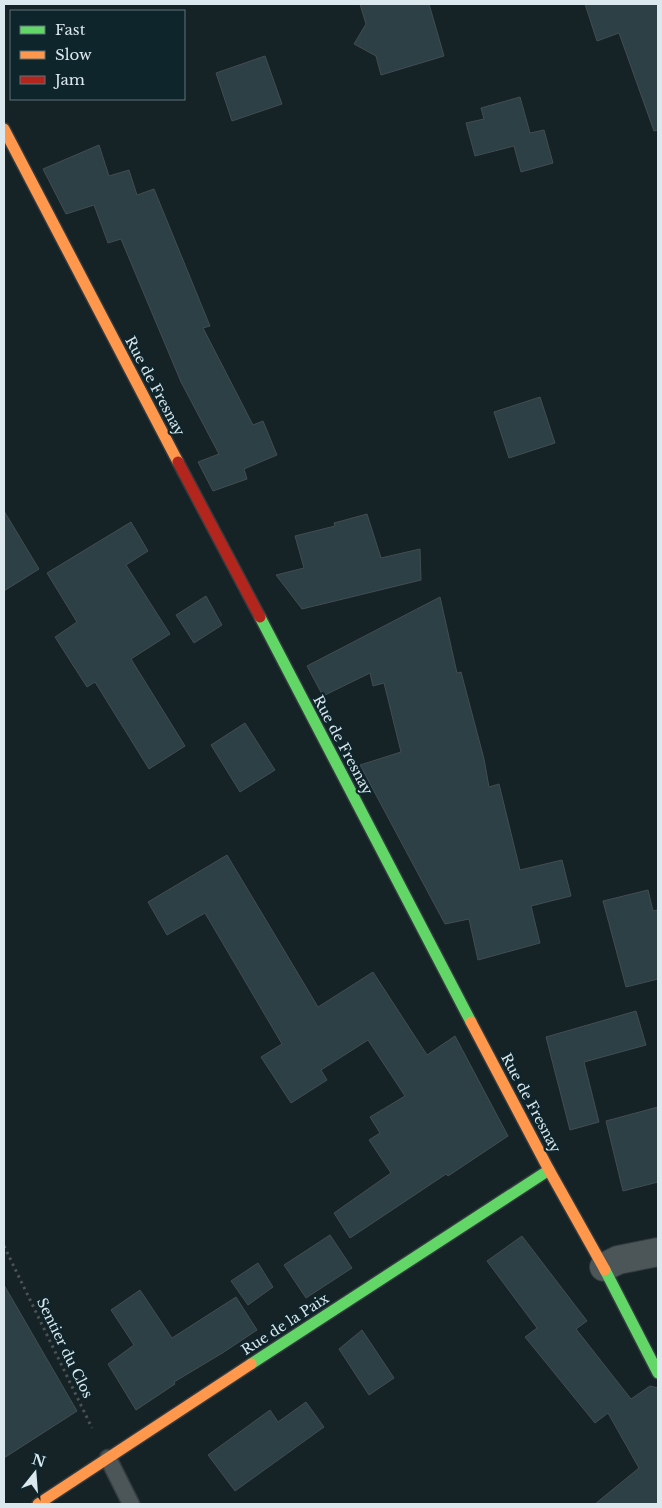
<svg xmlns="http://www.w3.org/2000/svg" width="662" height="1508" font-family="'Libre Baskerville',serif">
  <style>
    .building { fill: #2c4046; stroke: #434d51 }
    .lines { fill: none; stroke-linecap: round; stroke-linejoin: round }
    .lane-casing { stroke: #323b3f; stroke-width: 19 }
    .street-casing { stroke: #323b3f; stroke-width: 30 }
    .fast-casing { stroke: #323b3f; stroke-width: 14 }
    .slow-casing { stroke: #323b3f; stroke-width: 14 }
    .jam-casing { stroke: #323b3f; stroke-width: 14 }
    .path { stroke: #4a5255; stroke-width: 3; stroke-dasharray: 2.5 4; stroke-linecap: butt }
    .lane { stroke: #4c5659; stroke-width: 16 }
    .street { stroke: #4c5659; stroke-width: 28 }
    .fast { stroke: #63d668; stroke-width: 11 }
    .slow { stroke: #ff974d; stroke-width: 11 }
    .jam { stroke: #b3261e; stroke-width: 11 }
    .labels { text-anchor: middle; stroke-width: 4.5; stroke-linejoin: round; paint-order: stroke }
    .street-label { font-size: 14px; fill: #dbe8ed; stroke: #0f252c }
  </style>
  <rect width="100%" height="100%" fill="#152226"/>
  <g class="building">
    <polygon points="360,4 429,4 444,56 381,75 376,56 354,44 366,24"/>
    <polygon points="585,4 658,4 658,130 654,131 619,33 597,41"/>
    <polygon points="265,56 282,104 232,121 216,73"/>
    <polygon points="520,97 530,133 544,130 553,163 521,172 514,146 475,156 466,123 484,119 481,108"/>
    <polygon points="99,145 109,176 129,170 137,195 154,189 210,326 203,328 253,425 263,421 277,455 244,469 247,479 213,491 198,462 219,454 181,382 121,239 108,243 94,205 66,214 43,169"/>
    <polygon points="540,397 555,443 509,458 494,412"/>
    <polygon points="4,511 39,569 4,591"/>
    <polygon points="367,514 381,558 420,549 421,580 302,609 276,575 304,568 295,536 335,526 334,523"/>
    <polygon points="131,522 148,551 126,565 170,634 131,659 185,746 149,769 95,682 87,687 55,637 77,622 47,573"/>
    <polygon points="206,596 222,625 194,643 176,615"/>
    <polygon points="440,597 457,673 461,672 484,759 489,787 499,784 520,870 562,860 571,896 531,906 540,943 478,960 469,919 445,924 360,765 401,752 384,683 373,686 370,673 323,696 307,666"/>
    <polygon points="245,723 275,770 240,792 211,745"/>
    <polygon points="227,855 318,1007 373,972 427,1055 455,1036 508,1136 448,1176 446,1174 350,1238 334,1213 391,1173 369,1140 380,1133 370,1117 405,1096 368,1040 321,1070 327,1080 291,1103 261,1057 282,1044 205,913 167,935 148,902"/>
    <polygon points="648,890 653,911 658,910 658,979 626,987 603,901"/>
    <polygon points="636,1011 646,1045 584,1062 599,1122 570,1130 546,1037"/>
    <polygon points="658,1107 658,1182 623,1191 606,1121"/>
    <polygon points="330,1235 352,1268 306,1298 284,1265"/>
    <polygon points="522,1236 587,1321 576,1329 631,1399 650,1386 658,1388 658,1504 595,1504 639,1468 608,1413 595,1423 525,1337 537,1328 487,1261"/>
    <polygon points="258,1263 273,1287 248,1305 231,1281"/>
    <polygon points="4,1285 77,1411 4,1458"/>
    <polygon points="140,1290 172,1338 236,1297 257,1330 224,1352 174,1382 175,1384 136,1410 108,1364 134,1345 111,1310"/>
    <polygon points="362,1330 394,1378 369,1395 339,1349"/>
    <polygon points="306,1402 324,1427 235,1491 208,1455 270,1410 278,1422"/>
  </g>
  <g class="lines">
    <g class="lane-casing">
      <polyline id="lane" points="108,1458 131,1504"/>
    </g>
    <g class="street-casing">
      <polyline id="street" points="604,1267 618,1260 658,1252"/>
    </g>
    <g class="fast-casing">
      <g id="fast">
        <polyline points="260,617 471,1022"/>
        <polyline points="605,1270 658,1373"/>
        <polyline points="251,1364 549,1170"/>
      </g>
    </g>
    <g class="slow-casing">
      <g id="slow">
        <polyline points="4,129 178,462"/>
        <polyline points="471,1022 549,1170 605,1270"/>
        <polyline points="38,1504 251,1364"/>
      </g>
    </g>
    <g class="jam-casing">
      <polyline id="jam" points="178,462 260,617"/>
    </g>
    <polyline class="path" points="4,1246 92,1428"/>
    <use href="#lane" class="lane"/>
    <use href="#street" class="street"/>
    <use href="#fast" class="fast"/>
    <use href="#slow" class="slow"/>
    <use href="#jam" class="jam"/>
  </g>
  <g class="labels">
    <g class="street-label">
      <text transform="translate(155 386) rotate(62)" y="5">Rue de Fresnay</text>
      <text transform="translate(343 745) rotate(62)" y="5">Rue de Fresnay</text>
      <text transform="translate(531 1103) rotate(62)" y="5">Rue de Fresnay</text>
      <text transform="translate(285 1324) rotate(-33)" y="5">Rue de la Paix</text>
      <text transform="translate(65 1348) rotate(64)" y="5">Sentier du Clos</text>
    </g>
  </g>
  <rect width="662" height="1508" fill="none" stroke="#dbe8ed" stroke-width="10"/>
  <rect x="10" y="10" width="175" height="90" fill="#0f252c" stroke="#617379"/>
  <rect x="20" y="26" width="25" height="8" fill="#63d668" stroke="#617379"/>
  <text x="55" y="35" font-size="15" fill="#dbe8ed">Fast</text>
  <rect x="20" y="51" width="25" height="8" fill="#ff974d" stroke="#617379"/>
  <text x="55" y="60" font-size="15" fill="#dbe8ed">Slow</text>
  <rect x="20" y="76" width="25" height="8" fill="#b3261e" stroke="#617379"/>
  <text x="55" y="85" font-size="15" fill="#dbe8ed">Jam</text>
  <g transform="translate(35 1473) rotate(17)" stroke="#0f252c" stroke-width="4" paint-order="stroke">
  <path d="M0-4L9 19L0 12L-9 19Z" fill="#dbe8ed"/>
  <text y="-8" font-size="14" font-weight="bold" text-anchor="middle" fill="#dbe8ed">N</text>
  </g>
</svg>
